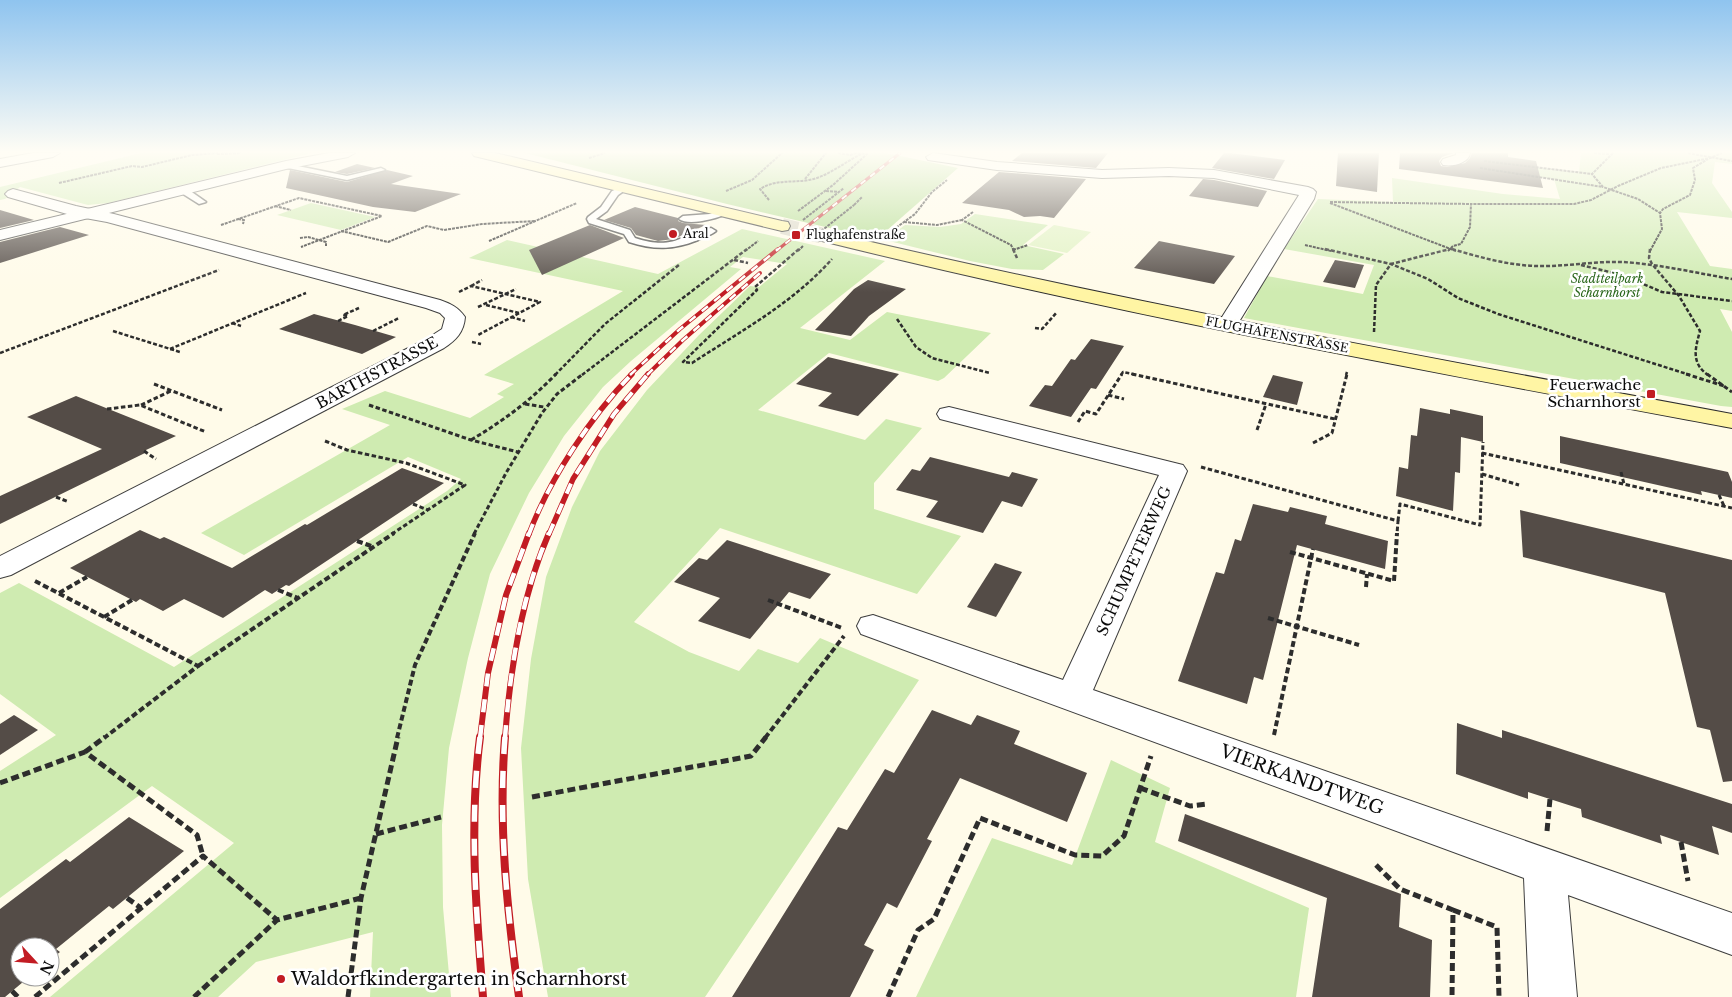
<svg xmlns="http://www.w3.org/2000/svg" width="1732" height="997" font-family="'Libre Baskerville',serif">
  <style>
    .green { fill: #cfebb1 }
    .forest { fill: #b2dc90 }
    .pitch { fill: #e1f2c3 }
    .building { fill: #544c47 }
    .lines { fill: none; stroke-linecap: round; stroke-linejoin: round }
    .secondary-tunnel { stroke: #dad7c8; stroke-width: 16; stroke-dasharray: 16 8; stroke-linecap: butt }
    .service-casing { stroke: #3e3e3e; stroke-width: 3 }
    .minor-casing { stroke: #3e3e3e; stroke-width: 2 }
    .tertiary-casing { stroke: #3e3e3e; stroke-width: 2 }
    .secondary-casing { stroke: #2d2d2d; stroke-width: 2 }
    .path-far4 { stroke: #2d2d2d; stroke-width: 2; stroke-dasharray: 3 1; stroke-linecap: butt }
    .path-far3 { stroke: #2d2d2d; stroke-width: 2.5; stroke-dasharray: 4 2; stroke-linecap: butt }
    .path-far2 { stroke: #2d2d2d; stroke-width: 3; stroke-dasharray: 4.5 2.5; stroke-linecap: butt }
    .path-far1 { stroke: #2d2d2d; stroke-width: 4; stroke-dasharray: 6 3; stroke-linecap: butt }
    .path { stroke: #2d2d2d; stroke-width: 5; stroke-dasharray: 8 4; stroke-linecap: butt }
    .service { fill: #fff; fill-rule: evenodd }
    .minor { fill: #fff; fill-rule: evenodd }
    .tertiary { fill: #fff; fill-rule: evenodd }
    .secondary { fill: #fff5a4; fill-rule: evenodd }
    .rail-far4-casing { stroke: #c21c23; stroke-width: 3 }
    .rail-far3-casing { stroke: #c21c23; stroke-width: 4 }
    .rail-far2-casing { stroke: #c21c23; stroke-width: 5.5 }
    .rail-far1-casing { stroke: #c21c23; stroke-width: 6 }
    .rail-casing { stroke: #c21c23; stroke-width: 8 }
    .rail-far4 { stroke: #fff; stroke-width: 2; stroke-dasharray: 6; stroke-linecap: butt }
    .rail-far3 { stroke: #fff; stroke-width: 2.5; stroke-dasharray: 8; stroke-linecap: butt }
    .rail-far2 { stroke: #fff; stroke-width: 4; stroke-dasharray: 11; stroke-linecap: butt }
    .rail-far1 { stroke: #fff; stroke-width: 4.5; stroke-dasharray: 13; stroke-linecap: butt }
    .rail { stroke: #fff; stroke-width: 5.5; stroke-dasharray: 17; stroke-linecap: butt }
    .path-bridge { stroke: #2d2d2d; stroke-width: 2; stroke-dasharray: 3 1; stroke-linecap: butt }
    .poi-dot { fill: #c21c23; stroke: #fff; stroke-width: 2 }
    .labels { text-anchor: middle; stroke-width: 5; stroke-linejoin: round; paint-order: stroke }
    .far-poi-label { font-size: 12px; fill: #0b0b0b; stroke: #fff; text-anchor: start }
    .far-park-label { font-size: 12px; font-style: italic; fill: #286519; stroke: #fff }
    .far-street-label { font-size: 12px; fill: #0b0b0b; stroke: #fff }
    .street-label { font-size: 15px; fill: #0b0b0b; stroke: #fff }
    .poi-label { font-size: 15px; fill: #0b0b0b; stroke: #fff; text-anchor: end }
    .near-street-label { font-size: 18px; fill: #0b0b0b; stroke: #fff }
    .near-poi-label { font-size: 18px; fill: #0b0b0b; stroke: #fff; text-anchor: start }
  </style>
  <rect width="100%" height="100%" fill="#fffbe9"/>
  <g class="green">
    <polygon points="141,153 312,153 108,203 88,205 20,187 5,199 0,200 0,187"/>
    <polygon points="1581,153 1732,153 1732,164 1715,162 1712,183 1732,212 1732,218 1677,212 1710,266 1732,269 1732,311 1720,309 1732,332 1732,407 1721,406 1244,318 1267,276 1363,294 1374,265 1284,249 1318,199 1393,202 1392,178 1503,194 1560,199 1554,179 1473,169 1475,160 1579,173"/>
    <polygon points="311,203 375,217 341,230 277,215"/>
    <polygon points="975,214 1048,225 1023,245 1064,254 1043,270 1012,269 970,261 885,240 905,225 940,227 961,224"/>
    <polygon points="742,229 885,261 800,328 850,340 887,312 991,333 944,378 938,381 829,353 758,410 865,440 886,419 922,428 874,483 874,509 961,536 917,594 720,528 634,622 689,652 739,671 758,649 798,663 820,638 919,680 705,997 548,997 528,879 521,748 531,659 546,577 572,507 600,451 647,390 699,335 750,286 759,287 787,264 743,257 730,267 741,269 631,361 603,387 564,436 529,493 490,574 468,658 449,748 442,825 443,907 451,997 370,997 373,932 256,962 218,997 50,997 234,843 152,786 0,898 0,771 56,735 0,694 0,593 19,583 174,667 447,491 461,479 408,457 244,555 201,533 390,425 342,409 385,391 470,418 504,397 497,394 514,384 484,375 623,291 469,258 507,240 658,274"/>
    <polygon points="1111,760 1170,788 1155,842 1309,908 1296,997 916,997 992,838 1072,865"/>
  </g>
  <polygon class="forest" points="525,153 886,153 958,168 877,239 727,204"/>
  <polygon class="pitch" points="1054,225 1091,232 1067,253 1028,245"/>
  <g class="building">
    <polygon points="1022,153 1108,153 1096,168 1012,161"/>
    <polygon points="1224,153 1230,153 1285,160 1274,179 1212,168"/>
    <polygon points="1338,153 1379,153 1377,192 1336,186"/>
    <polygon points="1400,153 1454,153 1442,157 1439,161 1441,166 1447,167 1465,163 1470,158 1472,153 1508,153 1508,157 1536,161 1543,188 1399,169"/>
    <polygon points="357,164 375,168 347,174 335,172"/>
    <polygon points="290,170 347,182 387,170 413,176 391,184 461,194 415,212 373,207 286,188"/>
    <polygon points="999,172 1086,179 1054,218 1040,216 1024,217 1009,210 962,203"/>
    <polygon points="1203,179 1214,180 1267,191 1258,207 1189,196"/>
    <polygon points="635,207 678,218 678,221 683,223 706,225 674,239 658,241 636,235 631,228 604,220"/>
    <polygon points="0,210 34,220 0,228"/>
    <polygon points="590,225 624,238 542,275 529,250"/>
    <polygon points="60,227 89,235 0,263 0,242"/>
    <polygon points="1159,241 1235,256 1214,284 1134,268"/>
    <polygon points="1335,260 1364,265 1355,288 1323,282"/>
    <polygon points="868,280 906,289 869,316 851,336 815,330 854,289"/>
    <polygon points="314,314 355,325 396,337 362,354 279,329"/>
    <polygon points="1091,339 1124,346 1096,389 1091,388 1071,417 1029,406 1045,385 1052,386 1071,359 1075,360"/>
    <polygon points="828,357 899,374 858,416 818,406 832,393 796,384"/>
    <polygon points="1273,375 1303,382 1297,405 1263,397"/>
    <polygon points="76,396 176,436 146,450 147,452 0,524 0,496 102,449 27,417"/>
    <polygon points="1420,408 1450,414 1450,409 1483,416 1483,442 1461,437 1460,473 1455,472 1453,511 1396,496 1399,467 1408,469 1411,435 1417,436"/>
    <polygon points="1560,436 1728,472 1732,482 1732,498 1701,491 1702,495 1560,463"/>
    <polygon points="930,457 1009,477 1012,472 1038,479 1022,507 1002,501 983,533 926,517 938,501 896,490 912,469 920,471"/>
    <polygon points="402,468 444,483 289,586 286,585 272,594 265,590 223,618 184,599 163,611 140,599 136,602 70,568 140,530 160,539 164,537 232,568 305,524 307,525"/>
    <polygon points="1253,504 1288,512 1290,507 1327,516 1325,524 1388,541 1385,569 1297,545 1263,680 1254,677 1247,704 1178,681 1216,572 1224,574 1235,539 1241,541"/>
    <polygon points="1520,510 1732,560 1732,781 1723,782 1710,730 1697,727 1665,593 1523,557"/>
    <polygon points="727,540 831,574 810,599 789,592 750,639 698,621 720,598 674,582 699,558 707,560"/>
    <polygon points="995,563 1022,572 996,617 967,607"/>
    <polygon points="932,710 971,725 977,715 1020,731 1014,744 1087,773 1067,822 960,778 927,839 932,841 897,908 887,903 864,945 874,950 850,997 732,997 838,827 847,830 885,769 894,773"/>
    <polygon points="14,715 38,730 0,755 0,724"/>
    <polygon points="1457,723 1502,738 1502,730 1732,804 1732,833 1712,826 1719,855 1660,835 1662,844 1582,817 1581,809 1528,792 1528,799 1456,774"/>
    <polygon points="1185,814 1401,894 1399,927 1432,940 1430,997 1312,997 1327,898 1178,841"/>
    <polygon points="129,817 184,851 113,909 109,906 56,949 60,952 50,960 50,947 20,947 20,977 29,977 5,997 0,997 0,909 66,859 70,862"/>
  </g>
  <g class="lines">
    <polyline class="secondary-tunnel" points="782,226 824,236"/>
    <g class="service-casing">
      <g id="service">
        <polygon points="283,163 347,176 381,168 385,170 347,180 283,167"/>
        <path d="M624 186 628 188 618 195 607 211 596 219 630 230 635 238C672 250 678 237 711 228L716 231C711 235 704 237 698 240 673 250 654 250 629 242L624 234 589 223 587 219 588 217 601 207 612 191Z"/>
        <polygon points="180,188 186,188 206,202 199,204 180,192"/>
        <path d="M723 209 727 212 726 214C716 219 688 226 679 219L683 216 710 214Z"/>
      </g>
    </g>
    <g class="minor-casing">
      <g id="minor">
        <polygon points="33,153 60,153 53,157 0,167 0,159"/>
        <polygon points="933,153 997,162 1102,170 1169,168 1214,170 1308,187 1313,189 1316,192 1314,199 1237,325 1234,329 1227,331 1220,329 1217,325 1299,195 1214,178 1169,176 1102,178 997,170 928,160 926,157"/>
        <path d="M1456 153H1470C1469 163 1453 167 1443 165L1441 162 1443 159 1456 155Z"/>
        <path d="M13 189 76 206 114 214 440 300C451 304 458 307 465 317 464 332 456 340 444 348L11 575 0 578V556L428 338 442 329 445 318 440 313 426 308 107 222 74 216 8 197 5 194 8 191Z"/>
        <polygon points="949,407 1183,465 1187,471 1093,690 1732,913 1732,955 1568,895 1577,997 1529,997 1524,878 861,634 857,626 861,618 873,615 1063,680 1159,475 940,419 937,414 940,409"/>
      </g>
    </g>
    <g class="tertiary-casing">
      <polygon id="tertiary" points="329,153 355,153 348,157 286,169 0,240 0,230 286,161"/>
    </g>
    <g class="secondary-casing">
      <g id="secondary">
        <polygon points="472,153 495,153 782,221 788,222 790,226 788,230 782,231 474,156"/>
        <path d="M824 231C1125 302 1428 358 1732 414V428C1426 371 1120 315 818 240L815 236 818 232Z"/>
      </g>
    </g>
    <g class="path-far4">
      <polyline points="838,153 850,155 856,153"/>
      <polyline points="1594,153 1610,154"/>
      <polyline points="1613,153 1592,174 1603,187 1638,199 1660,213"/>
      <polyline points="1688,153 1732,161"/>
      <polyline points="217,154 241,153"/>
      <polyline points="589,158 605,153"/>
      <polyline points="1484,161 1592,174"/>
      <polyline points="1480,168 1603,187"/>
      <polyline points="805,179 826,153"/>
      <polyline points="59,183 132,166 142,167 192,155 218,153"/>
      <polyline points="726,191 752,180 782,153"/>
      <polyline points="826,191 839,192"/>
      <path d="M769 200 760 189C776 179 791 183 809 180 827 177 845 162 861 154"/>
      <polyline points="1330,202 1471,204"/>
      <polyline points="1330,203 1456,251"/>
      <polyline points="854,205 862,197"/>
      <polyline points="275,206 291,210"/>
      <polyline points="798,211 833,185 867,154 856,153"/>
      <polyline points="973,212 962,220 1011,245 1014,251"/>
      <polyline points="238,219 244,220 243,224"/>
      <polyline points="803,220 844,188"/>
      <polyline points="904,222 937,225 962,220"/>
      <polyline points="221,225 299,198 382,216 301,247"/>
      <polyline points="893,230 915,214 932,192 947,180"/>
      <polyline points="341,231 388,242 427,226 444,230 482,224 535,221"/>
      <polyline points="300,238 308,237 326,242 326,246"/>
      <polyline points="489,241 577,203"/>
      <polyline points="1305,245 1331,251"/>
      <polyline points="1013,250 1028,245"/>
      <polyline points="745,251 758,241"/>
      <polyline points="798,251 803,246"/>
      <polyline points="1448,251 1453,246 1461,244 1470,227 1471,204 1574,204 1591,200 1618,186 1661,168 1710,158 1722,153"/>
      <polyline points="1650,251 1662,229 1660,213 1663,209 1690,195 1695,180 1693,168 1708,159"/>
    </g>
    <g class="path-far3">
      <path d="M799 249 755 287 757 290 683 362 692 363C741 331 793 303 832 259"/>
      <polyline points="1013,249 1017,258"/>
      <polyline points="1325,249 1391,264 1428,279 1458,298 1498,314 1690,375"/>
      <path d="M1452 249C1479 257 1507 265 1535 266 1564 267 1593 261 1622 262 1659 264 1696 273 1732 279"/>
      <path d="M1650 249 1649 258 1652 264 1679 296 1700 331C1695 349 1691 363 1708 375"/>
      <polyline points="1013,250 1015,249"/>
      <polyline points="734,260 748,263"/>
      <polyline points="1581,265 1622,275 1662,292 1732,301"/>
      <polyline points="471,286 482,280"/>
      <polyline points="459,292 471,286 540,302 478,335"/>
      <polyline points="486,305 519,313"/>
      <polyline points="478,307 516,289"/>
      <polyline points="511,317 525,321"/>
      <polyline points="897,319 916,347 932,358 990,373"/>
      <polyline points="338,321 348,316 343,315 359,308"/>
      <polyline points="232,323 241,326"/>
      <polyline points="1035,328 1042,329 1057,312"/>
      <polyline points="113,331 180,352"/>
      <polyline points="373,331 399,318"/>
      <polyline points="1374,332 1376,285 1391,264 1450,249"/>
      <polyline points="472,342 481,344"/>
      <polyline points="170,349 306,293"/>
      <polyline points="0,353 219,270"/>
      <polyline points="555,375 605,324 680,264"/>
      <polyline points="582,375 747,249"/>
      <polyline points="1121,375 1123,372 1137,375"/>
      <polyline points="1346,375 1347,372"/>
    </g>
    <g class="path-far2">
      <polyline points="1132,374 1335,419"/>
      <polyline points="1686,374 1724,386"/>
      <polyline points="1707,374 1732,392"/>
      <polyline points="154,384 222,410"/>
      <polyline points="1108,395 1124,399"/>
      <polyline points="525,404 544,407"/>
      <polyline points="141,405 171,391"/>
      <polyline points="369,405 471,440 518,452"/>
      <polyline points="107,409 140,405 206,432"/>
      <polyline points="1078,422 1085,411 1096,414 1122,374"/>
      <polyline points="1257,430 1266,404"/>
      <path d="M471 440C503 421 530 401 556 374"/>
      <polyline points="325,441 347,450 406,463 465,485 392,534"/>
      <polyline points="1313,443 1332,433 1347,374"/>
      <polyline points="144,451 156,459"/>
      <polyline points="1482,453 1732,508"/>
      <polyline points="1201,467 1398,521 1397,534"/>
      <polyline points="1621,472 1624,484"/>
      <polyline points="1482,474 1519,485"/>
      <polyline points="1719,495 1724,506"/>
      <polyline points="56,497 69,502"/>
      <polyline points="413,504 428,510"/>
      <polyline points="1398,521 1400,504 1480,525 1483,442"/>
      <polyline points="474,534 506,473 542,413 557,394 583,374"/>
    </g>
    <g class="path-far1">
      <polyline points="357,541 374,547"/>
      <polyline points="1290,552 1394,581 1397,533"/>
      <polyline points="35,581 198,666 104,738"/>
      <polyline points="1366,587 1367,574"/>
      <polyline points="278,590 298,598"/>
      <polyline points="59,593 87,577"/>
      <polyline points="768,600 842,628"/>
      <polyline points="104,617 132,600"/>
      <polyline points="1268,618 1359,645"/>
      <polyline points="198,666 394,533"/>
      <polyline points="1274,735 1313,549"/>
      <polyline points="397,738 415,665 475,533"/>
      <polyline points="765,738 844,636"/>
    </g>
    <g class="path">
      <polyline points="85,752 105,737"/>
      <polyline points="0,783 85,752 197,835 203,856"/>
      <polyline points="1140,788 1190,806 1208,804"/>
      <polyline points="532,797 751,756 766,737"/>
      <polyline points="1547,831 1550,799"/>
      <polyline points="376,834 441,817"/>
      <polyline points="1681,842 1688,881"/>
      <polyline points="1376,865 1400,889 1453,910 1452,997"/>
      <polyline points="127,898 141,908"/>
      <polyline points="1453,910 1497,927 1499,997"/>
      <polyline points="12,991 18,997"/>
      <polyline points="35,997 203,856 277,920"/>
      <polyline points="194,997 277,920 361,898"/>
      <polyline points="348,997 361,898 398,737"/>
      <polyline points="888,997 918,930 934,919 980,818 1075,855 1102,856 1124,836 1151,756"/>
    </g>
    <use href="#service" class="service"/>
    <use href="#minor" class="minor"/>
    <use href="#tertiary" class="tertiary"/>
    <use href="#secondary" class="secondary"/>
    <g class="rail-far4-casing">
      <polyline id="rail-far4" points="776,251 900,153"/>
    </g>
    <g class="rail-far3-casing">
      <g id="rail-far3">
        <polyline points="630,375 680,329 778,249"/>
        <polyline points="647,375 683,340 760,273"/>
      </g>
    </g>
    <g class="rail-far2-casing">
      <g id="rail-far2">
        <path d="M529 534C549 480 591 416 632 374"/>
        <polyline points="549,534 573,479 614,414 648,374"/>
      </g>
    </g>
    <g class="rail-far1-casing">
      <g id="rail-far1">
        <polyline points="480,738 488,673 506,595 529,533"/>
        <path d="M505 738C510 669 521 597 549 533"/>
      </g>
    </g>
    <g class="rail-casing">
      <g id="rail">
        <path d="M480 737C469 823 476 911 483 997"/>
        <path d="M505 737C498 824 507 910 519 997"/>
      </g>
    </g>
    <use href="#rail-far4" class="rail-far4"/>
    <use href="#rail-far3" class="rail-far3"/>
    <use href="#rail-far2" class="rail-far2"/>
    <use href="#rail-far1" class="rail-far1"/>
    <use href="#rail" class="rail"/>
    <polyline class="path-bridge" points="815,236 854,205"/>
  </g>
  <linearGradient id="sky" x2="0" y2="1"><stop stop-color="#8fc4ef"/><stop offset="0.52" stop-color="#fffdf5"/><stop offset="1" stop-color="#fffdf5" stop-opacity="0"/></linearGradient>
  <rect width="1732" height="292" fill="url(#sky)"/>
  <g class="poi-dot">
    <circle cx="673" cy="234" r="5"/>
    <rect x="791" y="230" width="10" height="10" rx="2.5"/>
    <rect x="1646" y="389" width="10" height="10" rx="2.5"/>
    <circle cx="281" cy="979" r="5"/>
  </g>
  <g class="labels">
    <g class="far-poi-label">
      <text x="683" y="238">Aral</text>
      <text x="806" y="239">Flughafenstraße</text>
    </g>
    <g class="far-park-label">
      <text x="1607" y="283">Stadtteilpark<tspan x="1607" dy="14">Scharnhorst</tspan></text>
    </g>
    <g class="far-street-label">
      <text transform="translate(1277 335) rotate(11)" y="4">FLUGHAFENSTRASSE</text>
    </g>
    <g class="street-label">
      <text transform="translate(377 373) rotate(-28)" y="5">BARTHSTRASSE</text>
      <text transform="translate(1134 561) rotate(-66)" y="5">SCHUMPETERWEG</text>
    </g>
    <g class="poi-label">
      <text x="1641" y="390">Feuerwache<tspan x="1641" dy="17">Scharnhorst</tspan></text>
    </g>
    <g class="near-street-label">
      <text transform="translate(1302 780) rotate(20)" y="6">VIERKANDTWEG</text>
    </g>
    <g class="near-poi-label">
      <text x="291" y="985">Waldorfkindergarten in Scharnhorst</text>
    </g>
  </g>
  <g transform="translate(35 962) rotate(116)"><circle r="24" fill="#ffffff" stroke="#9d9d9d"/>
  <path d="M0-4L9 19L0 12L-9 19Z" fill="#c21c23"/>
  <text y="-8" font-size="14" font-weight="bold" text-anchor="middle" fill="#0b0b0b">N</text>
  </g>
</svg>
